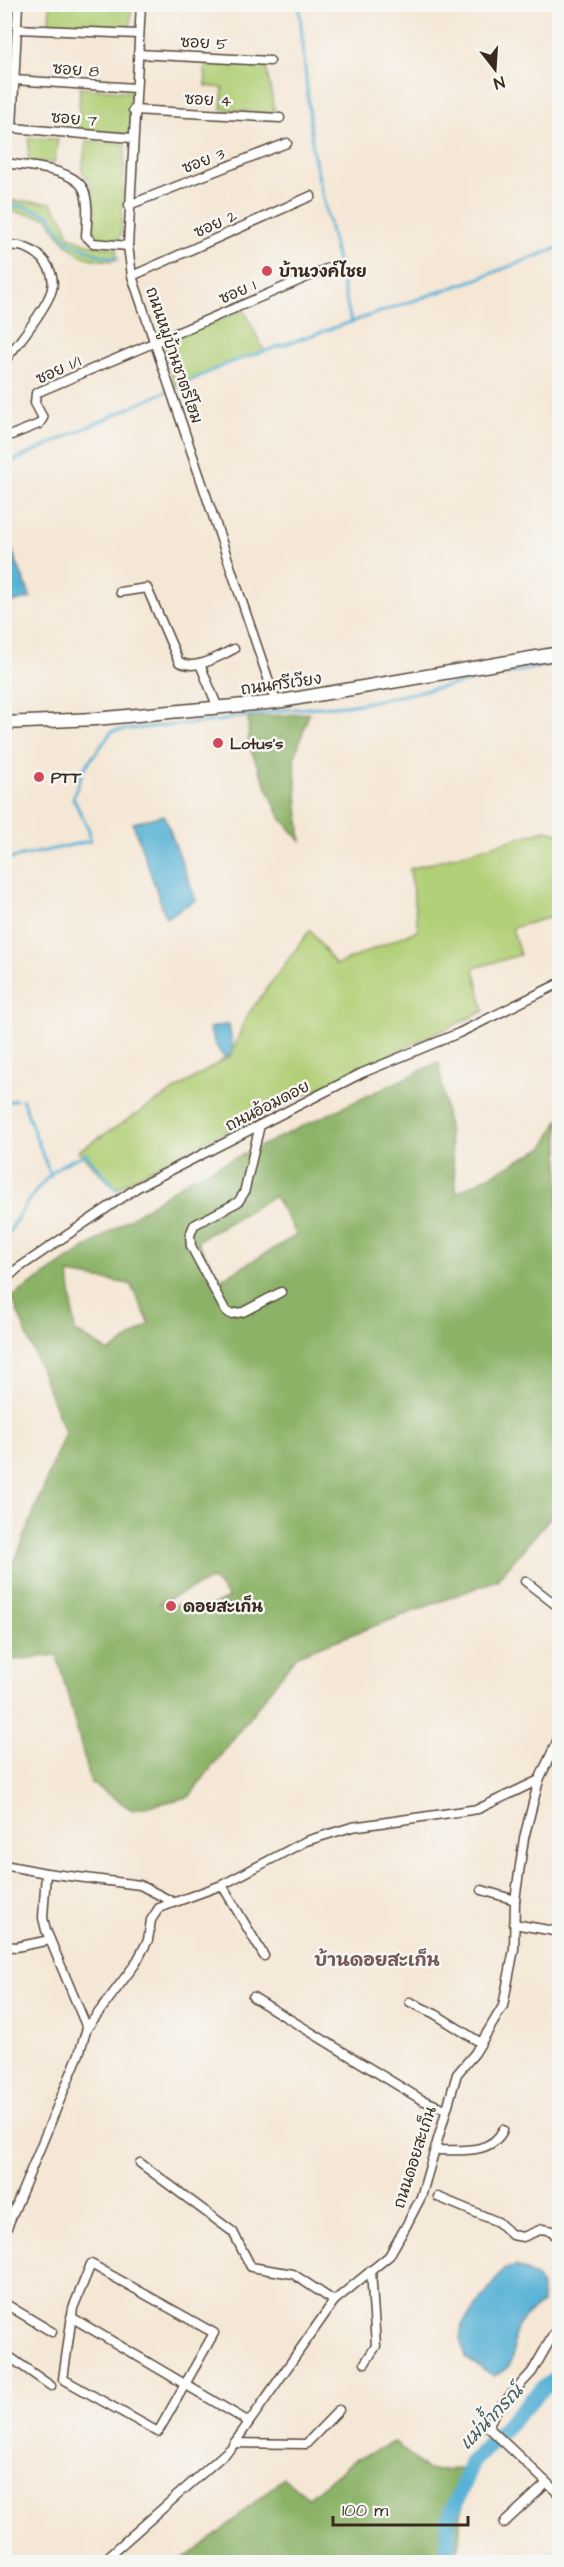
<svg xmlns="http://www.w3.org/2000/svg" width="564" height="2567" font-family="'Architects Daughter','Playpen Sans Thai',sans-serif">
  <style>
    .green { fill: #b1cf76; stroke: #767c4a; stroke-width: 1.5 }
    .forest { fill: #8cb267; stroke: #646e42; stroke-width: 1.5; fill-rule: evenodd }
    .water { fill: #59b2d6; stroke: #4a6e7a; stroke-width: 1.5 }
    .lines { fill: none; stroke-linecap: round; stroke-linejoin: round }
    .stream { stroke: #59b2d6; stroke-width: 3 }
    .river { stroke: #59b2d6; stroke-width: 16 }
    .street-casing { stroke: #574639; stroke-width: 11 }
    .secondary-casing { stroke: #574639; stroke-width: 15 }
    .street { stroke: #fff; stroke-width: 8 }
    .secondary { stroke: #fff; stroke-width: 12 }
    .poi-dot { fill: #d1495b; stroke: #f6f6f2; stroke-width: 2 }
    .labels { text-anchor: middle; stroke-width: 5; stroke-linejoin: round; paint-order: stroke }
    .street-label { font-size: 16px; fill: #3b2a1e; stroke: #f6f6f2 }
    .poi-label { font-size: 16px; font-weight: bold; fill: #3b2a1e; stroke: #f6f6f2; text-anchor: start }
    .neighbourhood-label { font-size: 18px; font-weight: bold; fill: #785958; stroke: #f6f6f2 }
    .water-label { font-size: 18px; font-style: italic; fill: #465a5e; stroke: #f6f6f2 }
  </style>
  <rect width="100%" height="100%" fill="#f6f6f2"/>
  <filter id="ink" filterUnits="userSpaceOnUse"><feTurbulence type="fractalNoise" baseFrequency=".0167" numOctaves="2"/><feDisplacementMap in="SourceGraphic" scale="12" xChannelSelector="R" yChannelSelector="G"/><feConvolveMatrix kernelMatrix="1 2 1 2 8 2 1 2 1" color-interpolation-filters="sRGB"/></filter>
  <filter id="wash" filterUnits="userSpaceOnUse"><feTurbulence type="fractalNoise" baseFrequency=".008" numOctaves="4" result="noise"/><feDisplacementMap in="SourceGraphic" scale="24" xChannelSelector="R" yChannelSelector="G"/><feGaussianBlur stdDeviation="1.35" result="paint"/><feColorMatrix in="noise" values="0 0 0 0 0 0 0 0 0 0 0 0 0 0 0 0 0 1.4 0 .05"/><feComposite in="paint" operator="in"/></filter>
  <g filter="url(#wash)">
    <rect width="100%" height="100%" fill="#f5e7d5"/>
    <g class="green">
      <polygon points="50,5 132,5 130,28 49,23"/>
      <polygon points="205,63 266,66 275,114 221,109 223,88 206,86"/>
      <polygon points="80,88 133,92 130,134 78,131"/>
      <polygon points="29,138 58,139 54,163 28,162"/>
      <path d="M86 141 125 144 121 235 119 239H100L96 236C89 214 101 189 82 172Z"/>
      <path d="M4 200 51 203 63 219 69 236 87 244 117 249 116 260C80 264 64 246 48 218L5 210Z"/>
      <polygon points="244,310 264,351 229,363 176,388 162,345 163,342"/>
      <polygon points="546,830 559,833 559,927 555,916 512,928 520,955 474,968 484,1011 182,1152 116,1189 78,1151 231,1055 246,1017 310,930 336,965 418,930 410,869"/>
    </g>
    <g class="forest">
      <polygon points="309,713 294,759 301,841 280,817 249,746 248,718"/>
      <path d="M439 1062 457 1193 544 1147 559 1119 560 1417 556 1423 560 1432 559 1507 497 1580 297 1655 189 1797 132 1810 91 1783 57 1655 5 1661 4 1563 15 1561 65 1432 12 1297 188 1180ZM274 1196 297 1235 220 1280 197 1241ZM69 1274 130 1284 150 1324 109 1352 75 1331ZM213 1579 229 1598 208 1608 159 1603Z"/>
      <polygon points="395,2442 426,2470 465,2469 457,2562 177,2562 201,2548 283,2478 309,2497 353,2461"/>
    </g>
    <g class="water">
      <polygon points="4,530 31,598 5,604 4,604"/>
      <polygon points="164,815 196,900 166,918 133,823"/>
      <polygon points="229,1024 233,1052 225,1059 215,1044 209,1028"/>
      <path d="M516 2266C536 2275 544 2279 542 2303 535 2309 522 2318 517 2327 508 2346 524 2363 494 2376L467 2359 460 2340 462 2325 503 2270Z"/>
    </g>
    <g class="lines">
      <g class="stream">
        <polyline points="299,4 313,152 351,322 477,279 560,247"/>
        <polyline points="4,206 22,206 50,215 66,240 97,254 118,259"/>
        <polyline points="4,465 229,363 351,322"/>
        <polyline points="4,860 90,841 89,830 73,798 83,770 112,731 218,721 283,710 359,704 560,663"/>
        <polyline points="22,1099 51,1177"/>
        <polyline points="4,1103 16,1100"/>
        <path d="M4 1242C16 1218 38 1183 60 1166 67 1161 78 1158 86 1154L117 1190"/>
      </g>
      <polyline class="river" points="448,2562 448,2521 472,2462 540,2391 560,2375"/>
    </g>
  </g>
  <g filter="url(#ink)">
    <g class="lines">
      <g class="street-casing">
        <g id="street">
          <polyline points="18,4 12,128 132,138"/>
          <polyline points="141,4 128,246 132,276 276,702"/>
          <polyline points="17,29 138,34"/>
          <polyline points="138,54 270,61"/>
          <polyline points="14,80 135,88"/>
          <polyline points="133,110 280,118"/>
          <path d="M4 163C26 166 78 168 85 193 89 207 87 222 86 236L93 243 128 246"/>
          <polyline points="129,205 287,143"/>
          <path d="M4 245C10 246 17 245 23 247 44 253 60 276 49 297 38 320 19 341 4 362"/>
          <polyline points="132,276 311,196"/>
          <polyline points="4,438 39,424 43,418 35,403 36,393 331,267"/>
          <path d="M120 592 147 588 179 662C197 671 217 657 234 649"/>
          <polyline points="200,664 218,708"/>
          <polyline points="260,1125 244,1193 238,1202 194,1225 190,1235 191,1246 225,1310 230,1314 243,1312 281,1292"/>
          <polyline points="4,1281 17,1269 138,1187 362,1073 459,1033 560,983"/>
          <polyline points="525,1581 560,1608"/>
          <polyline points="4,1865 46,1873 140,1885 173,1902"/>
          <polyline points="46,1873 43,1918 46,1930 87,2028"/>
          <polyline points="222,1885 264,1956"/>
          <polyline points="482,1890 515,1900"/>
          <polyline points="514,1924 560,1932"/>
          <polyline points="4,1946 16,1947 50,1940"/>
          <polyline points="253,1997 422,2100 446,2109"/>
          <polyline points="410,2002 435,2014 481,2043"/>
          <path d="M435 2150C459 2150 491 2155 503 2130"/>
          <polyline points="140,2163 233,2232 251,2267 293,2274 334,2301"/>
          <polyline points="438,2197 498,2222 512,2235 523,2237 542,2229 552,2231 560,2242"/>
          <polyline points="4,2235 79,2054 87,2028 136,1963 148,1940 151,1920 159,1908 222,1885 306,1841 352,1827 478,1809 539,1780"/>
          <polygon points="91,2264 214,2333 158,2432 63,2379 73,2308"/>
          <polyline points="4,2303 52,2332"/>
          <polyline points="71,2317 249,2422"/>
          <polyline points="560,2323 532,2372 495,2412 488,2427 560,2495"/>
          <polyline points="4,2353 51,2386"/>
          <polyline points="365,2363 376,2346 371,2270"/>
          <polyline points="234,2443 306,2444 339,2410"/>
          <polyline points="504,2523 547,2483"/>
          <polyline points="102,2562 231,2448 334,2301 389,2256 406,2226 421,2197 457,2074 475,2053 503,2006 514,1949 515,1900 524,1838 539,1780 560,1735"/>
        </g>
      </g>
      <g class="secondary-casing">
        <polyline id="secondary" points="4,723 95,719 276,702 560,653"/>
      </g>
      <use href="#street" class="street"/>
      <use href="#secondary" class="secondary"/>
    </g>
  </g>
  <g class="poi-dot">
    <circle cx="267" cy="271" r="6"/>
    <circle cx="218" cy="743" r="6"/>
    <circle cx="39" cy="777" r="6"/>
    <circle cx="171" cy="1606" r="6"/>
  </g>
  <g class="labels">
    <g class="street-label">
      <text transform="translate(204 42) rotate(3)" y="6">ซอย 5</text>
      <text transform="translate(76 69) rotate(4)" y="6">ซอย 8</text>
      <text transform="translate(208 99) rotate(3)" y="6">ซอย 4</text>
      <text transform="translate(74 118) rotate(5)" y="6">ซอย 7</text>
      <text transform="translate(203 160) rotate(-21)" y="6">ซอย 3</text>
      <text transform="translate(215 223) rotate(-24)" y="6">ซอย 2</text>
      <text transform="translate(237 291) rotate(-23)" y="6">ซอย 1</text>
      <text transform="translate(175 355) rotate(71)" y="6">ถนนหมู่บ้านชาตรีโฮม</text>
      <text transform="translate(58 369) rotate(-24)" y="6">ซอย 1/1</text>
      <text transform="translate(281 683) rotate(-8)" y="6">ถนนศรีเวียง</text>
      <text transform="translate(267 1105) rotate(-27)" y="6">ถนนอ้อมดอย</text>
      <text transform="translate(414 2157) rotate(-72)" y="6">ถนนดอยสะเก็น</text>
    </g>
    <g class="poi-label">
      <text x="279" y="277">บ้านวงค์ไชย</text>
      <text x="230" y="749">Lotus's</text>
      <text x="51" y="783">PTT</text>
      <text x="183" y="1612">ดอยสะเก็น</text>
    </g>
    <g class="neighbourhood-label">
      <text x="377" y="1966">บ้านดอยสะเก็น</text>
    </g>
    <g class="water-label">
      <text transform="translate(491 2417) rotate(-46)" y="6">แม่น้ำกรณ์</text>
    </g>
  </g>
  <rect width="564" height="2567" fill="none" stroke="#f6f6f2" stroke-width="24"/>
  <g transform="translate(495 69) rotate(163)" stroke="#f6f6f2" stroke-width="4.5" paint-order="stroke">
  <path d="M0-4.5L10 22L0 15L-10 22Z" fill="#3b2a1e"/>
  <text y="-9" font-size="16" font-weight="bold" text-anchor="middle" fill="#3b2a1e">N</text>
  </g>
  <path d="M333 2516v9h135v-9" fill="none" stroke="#3b2a1e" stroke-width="3"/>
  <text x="342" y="2516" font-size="18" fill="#3b2a1e" stroke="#f6f6f2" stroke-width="4.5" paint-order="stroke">100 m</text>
</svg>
